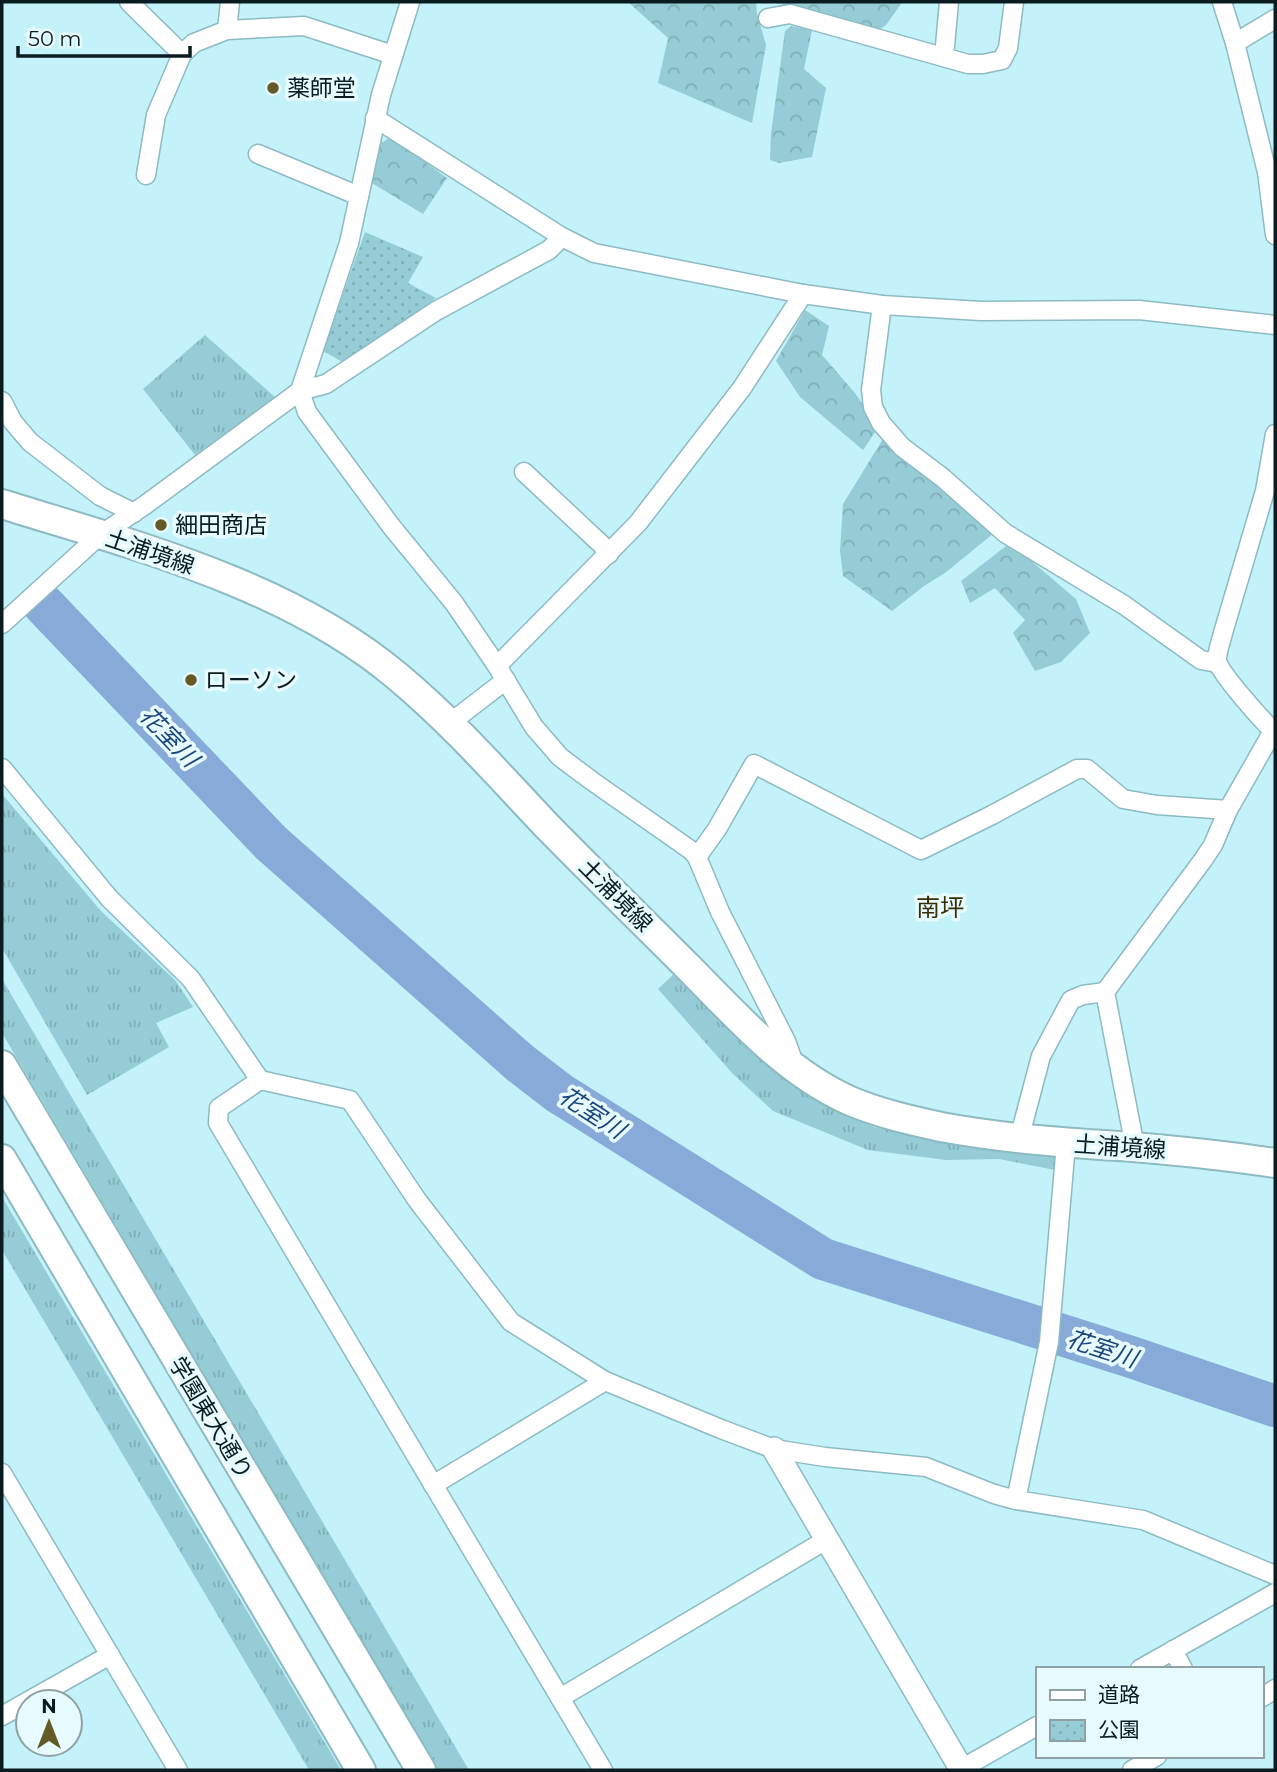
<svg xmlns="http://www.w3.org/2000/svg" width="1277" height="1772" font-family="Montserrat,'Noto Sans JP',sans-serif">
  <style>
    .grass { fill: url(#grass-tufts) }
    .forest { fill: url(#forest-crowns) }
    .park { fill: url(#park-dots) }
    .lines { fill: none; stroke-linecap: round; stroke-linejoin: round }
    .river { stroke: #88aad8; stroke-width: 42 }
    .minor-casing { stroke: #8dbac3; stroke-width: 21 }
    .tertiary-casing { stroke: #8dbac3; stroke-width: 26 }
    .primary-casing { stroke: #8dbac3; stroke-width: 32 }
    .minor { stroke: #fff; stroke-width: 18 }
    .tertiary { stroke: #fff; stroke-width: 23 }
    .primary { stroke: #fff; stroke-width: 28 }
    .poi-dot { fill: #645a26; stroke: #e7fafd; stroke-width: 2.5 }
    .labels { text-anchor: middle; stroke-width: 7; stroke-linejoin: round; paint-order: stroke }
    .poi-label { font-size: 23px; fill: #0a1c1f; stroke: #e7fafd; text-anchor: start }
    .street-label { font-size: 23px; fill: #0a1c1f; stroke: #e7fafd }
    .water-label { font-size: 24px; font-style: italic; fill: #19467d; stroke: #e7fafd }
    .neighbourhood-label { font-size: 24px; fill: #383004; stroke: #e7fafd }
  </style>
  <defs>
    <pattern id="grass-tufts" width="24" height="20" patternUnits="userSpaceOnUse" patternTransform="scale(1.75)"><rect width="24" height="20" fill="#95ccd6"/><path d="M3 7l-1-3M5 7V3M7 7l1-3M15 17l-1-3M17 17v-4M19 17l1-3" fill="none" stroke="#7fafb7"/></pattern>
    <pattern id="forest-crowns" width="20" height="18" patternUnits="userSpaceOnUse" patternTransform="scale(1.75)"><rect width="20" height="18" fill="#95ccd6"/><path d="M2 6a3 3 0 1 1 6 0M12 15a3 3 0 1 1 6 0" fill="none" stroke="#7fafb7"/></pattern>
    <pattern id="park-dots" width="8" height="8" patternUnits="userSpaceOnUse" patternTransform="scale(1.75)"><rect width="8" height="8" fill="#95ccd6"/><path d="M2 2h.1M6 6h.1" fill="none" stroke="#7fafb7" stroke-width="1.8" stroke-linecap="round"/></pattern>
  </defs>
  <rect width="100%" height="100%" fill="#c3f2fb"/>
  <g class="grass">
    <polygon points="205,335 276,398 195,455 143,389"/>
    <polygon points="2,794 101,911 175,980 193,1007 156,1023 169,1047 87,1095 2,948"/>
    <polygon points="675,973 794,1087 823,1104 874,1127 942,1142 1055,1157 1055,1170 999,1159 946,1160 868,1150 773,1111 733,1074 658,989"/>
    <polygon points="2,979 469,1770 438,1770 2,1033"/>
    <polygon points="2,1197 341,1770 309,1770 2,1250"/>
  </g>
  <g class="forest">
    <polygon points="628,2 756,2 757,14 766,45 752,123 658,83 668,38"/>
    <polygon points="773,2 900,2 901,4 886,25 879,30"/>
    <polygon points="791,26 812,30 804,69 826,88 812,157 779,163 770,160 771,133 785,31"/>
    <polygon points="391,137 447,178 423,214 372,183 381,143"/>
    <polygon points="805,310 829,326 822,355 855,393 878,428 863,450 800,397 776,361"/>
    <polygon points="883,439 994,533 945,573 924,586 892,611 843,576 840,551 843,504"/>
    <polygon points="1006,546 1029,559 1076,599 1090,633 1061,662 1035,671 1013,633 1025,620 995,588 970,603 961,581"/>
  </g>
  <polygon class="park" points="365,232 423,257 408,283 436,298 346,364 323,351"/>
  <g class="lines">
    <polyline class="river" points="44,605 271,843 520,1063 559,1093 823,1259 1131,1357 1275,1406"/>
    <g class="minor-casing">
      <g id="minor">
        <polyline points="129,2 182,54"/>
        <polyline points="410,2 381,95 349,243 300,391 307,412 391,526 454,603 497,666 534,727 560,757 592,781 692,851 697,857 720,912 786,1041 795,1066"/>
        <polyline points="1222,2 1235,43 1267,172 1275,235"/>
        <polyline points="768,18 790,14 968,64 983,64 1002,60 1008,48 1014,2"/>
        <polyline points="227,30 230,2"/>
        <polyline points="1235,43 1275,19"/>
        <polyline points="944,57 949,2"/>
        <polyline points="375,118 562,237 594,253 803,294 882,305 981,311 1139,310 1275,325"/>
        <polyline points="258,154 359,196"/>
        <polyline points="146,175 156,115 182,54 194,43 227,30 304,26 393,55"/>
        <polyline points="882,305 871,390 873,407 881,423 902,447 943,478 1005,533 1124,605 1201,660 1217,663"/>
        <polyline points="2,401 13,422 30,442 100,496 134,513"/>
        <path d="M1275 434 1265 491 1223 633C1221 642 1217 651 1217 660 1219 673 1264 722 1275 733"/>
        <polyline points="524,472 602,545 609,554"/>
        <polyline points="2,624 100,535 145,505 300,391 326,384 436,311 549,250 562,237"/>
        <polyline points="497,666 638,523 742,388 803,294"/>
        <polyline points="450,723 506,680"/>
        <polyline points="2,768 109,898 191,979 260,1080 350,1100 417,1200 511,1322 605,1381 721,1429 774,1449 825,1457 926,1467 994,1494 1016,1500 1143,1520 1275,1575"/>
        <polyline points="697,857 717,829 754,764 921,850 992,815 1077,769 1087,769 1123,799 1157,805 1228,810"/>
        <polyline points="260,1080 219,1108 218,1123 603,1770"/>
        <polyline points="1019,1139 1041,1056 1071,1000 1083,995 1105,992"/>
        <polyline points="1135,1147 1105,992 1203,860 1213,845 1228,810 1273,731"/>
        <polyline points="2,1473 178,1770"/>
        <polyline points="433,1485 605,1381"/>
        <polyline points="1016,1500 1049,1342 1066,1144"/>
        <polyline points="1173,1650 1183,1669"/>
        <polyline points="1140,1669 1275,1593"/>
        <polyline points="560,1698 826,1540"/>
        <polyline points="1261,1698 1275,1689"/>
        <polyline points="2,1716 110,1655"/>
        <polyline points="961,1769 1037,1726"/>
        <polyline points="1132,1770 1157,1756"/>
      </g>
    </g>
    <g class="tertiary-casing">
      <polyline id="tertiary" points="774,1449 962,1770"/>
    </g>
    <g class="primary-casing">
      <g id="primary">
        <path d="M2 504C136 546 287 584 397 676 451 721 497 773 545 824 592 872 640 919 688 967 736 1015 784 1071 848 1100 878 1113 909 1120 941 1127 1006 1139 1068 1143 1134 1147 1181 1151 1228 1156 1275 1163"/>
        <polyline points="2,1065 421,1770"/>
        <polyline points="2,1159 361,1770"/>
      </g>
    </g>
    <use href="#minor" class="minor"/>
    <use href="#tertiary" class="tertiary"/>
    <use href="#primary" class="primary"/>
  </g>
  <g class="poi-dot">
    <circle cx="273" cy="88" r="7"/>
    <circle cx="161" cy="525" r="7"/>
    <circle cx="191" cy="680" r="7"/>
  </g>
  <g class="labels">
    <g class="poi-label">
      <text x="287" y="96">薬師堂</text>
      <text x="175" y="533">細田商店</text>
      <text x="205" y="688">ローソン</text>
    </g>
    <g class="street-label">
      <text transform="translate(150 552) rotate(19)" y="8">土浦境線</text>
      <text transform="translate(616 895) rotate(45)" y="8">土浦境線</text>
      <text transform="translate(1120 1147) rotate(4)" y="8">土浦境線</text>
      <text transform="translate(211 1418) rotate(59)" y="8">学園東大通り</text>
    </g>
    <g class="water-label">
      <text transform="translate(169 737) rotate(46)" y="8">花室川</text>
      <text transform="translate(592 1113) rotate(33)" y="8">花室川</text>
      <text transform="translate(1102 1349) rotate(18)" y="8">花室川</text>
    </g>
    <g class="neighbourhood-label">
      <text x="940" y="916">南坪</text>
    </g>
  </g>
  <rect width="1277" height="1772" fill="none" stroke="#0a1c1f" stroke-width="7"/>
  <rect x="1036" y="1667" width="228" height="91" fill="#e7fafd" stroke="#8fa1a4" stroke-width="2"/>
  <rect x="1050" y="1690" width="35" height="10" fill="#ffffff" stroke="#8fa1a4" stroke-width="2"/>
  <text x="1098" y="1702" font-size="21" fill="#0a1c1f">道路</text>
  <rect x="1050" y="1720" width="35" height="21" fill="url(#park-dots)" stroke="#8fa1a4" stroke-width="2"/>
  <text x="1098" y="1737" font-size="21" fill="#0a1c1f">公園</text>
  <g transform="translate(49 1723)"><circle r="33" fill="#e7fafd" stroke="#8fa1a4" stroke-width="2"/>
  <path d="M0-5L12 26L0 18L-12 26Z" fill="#645a26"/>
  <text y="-10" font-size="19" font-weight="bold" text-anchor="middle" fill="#0a1c1f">N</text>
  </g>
  <path d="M18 46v10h172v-10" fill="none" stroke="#0a1c1f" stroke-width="3.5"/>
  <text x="28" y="46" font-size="21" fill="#0a1c1f" stroke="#e7fafd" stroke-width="5" paint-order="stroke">50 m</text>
</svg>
